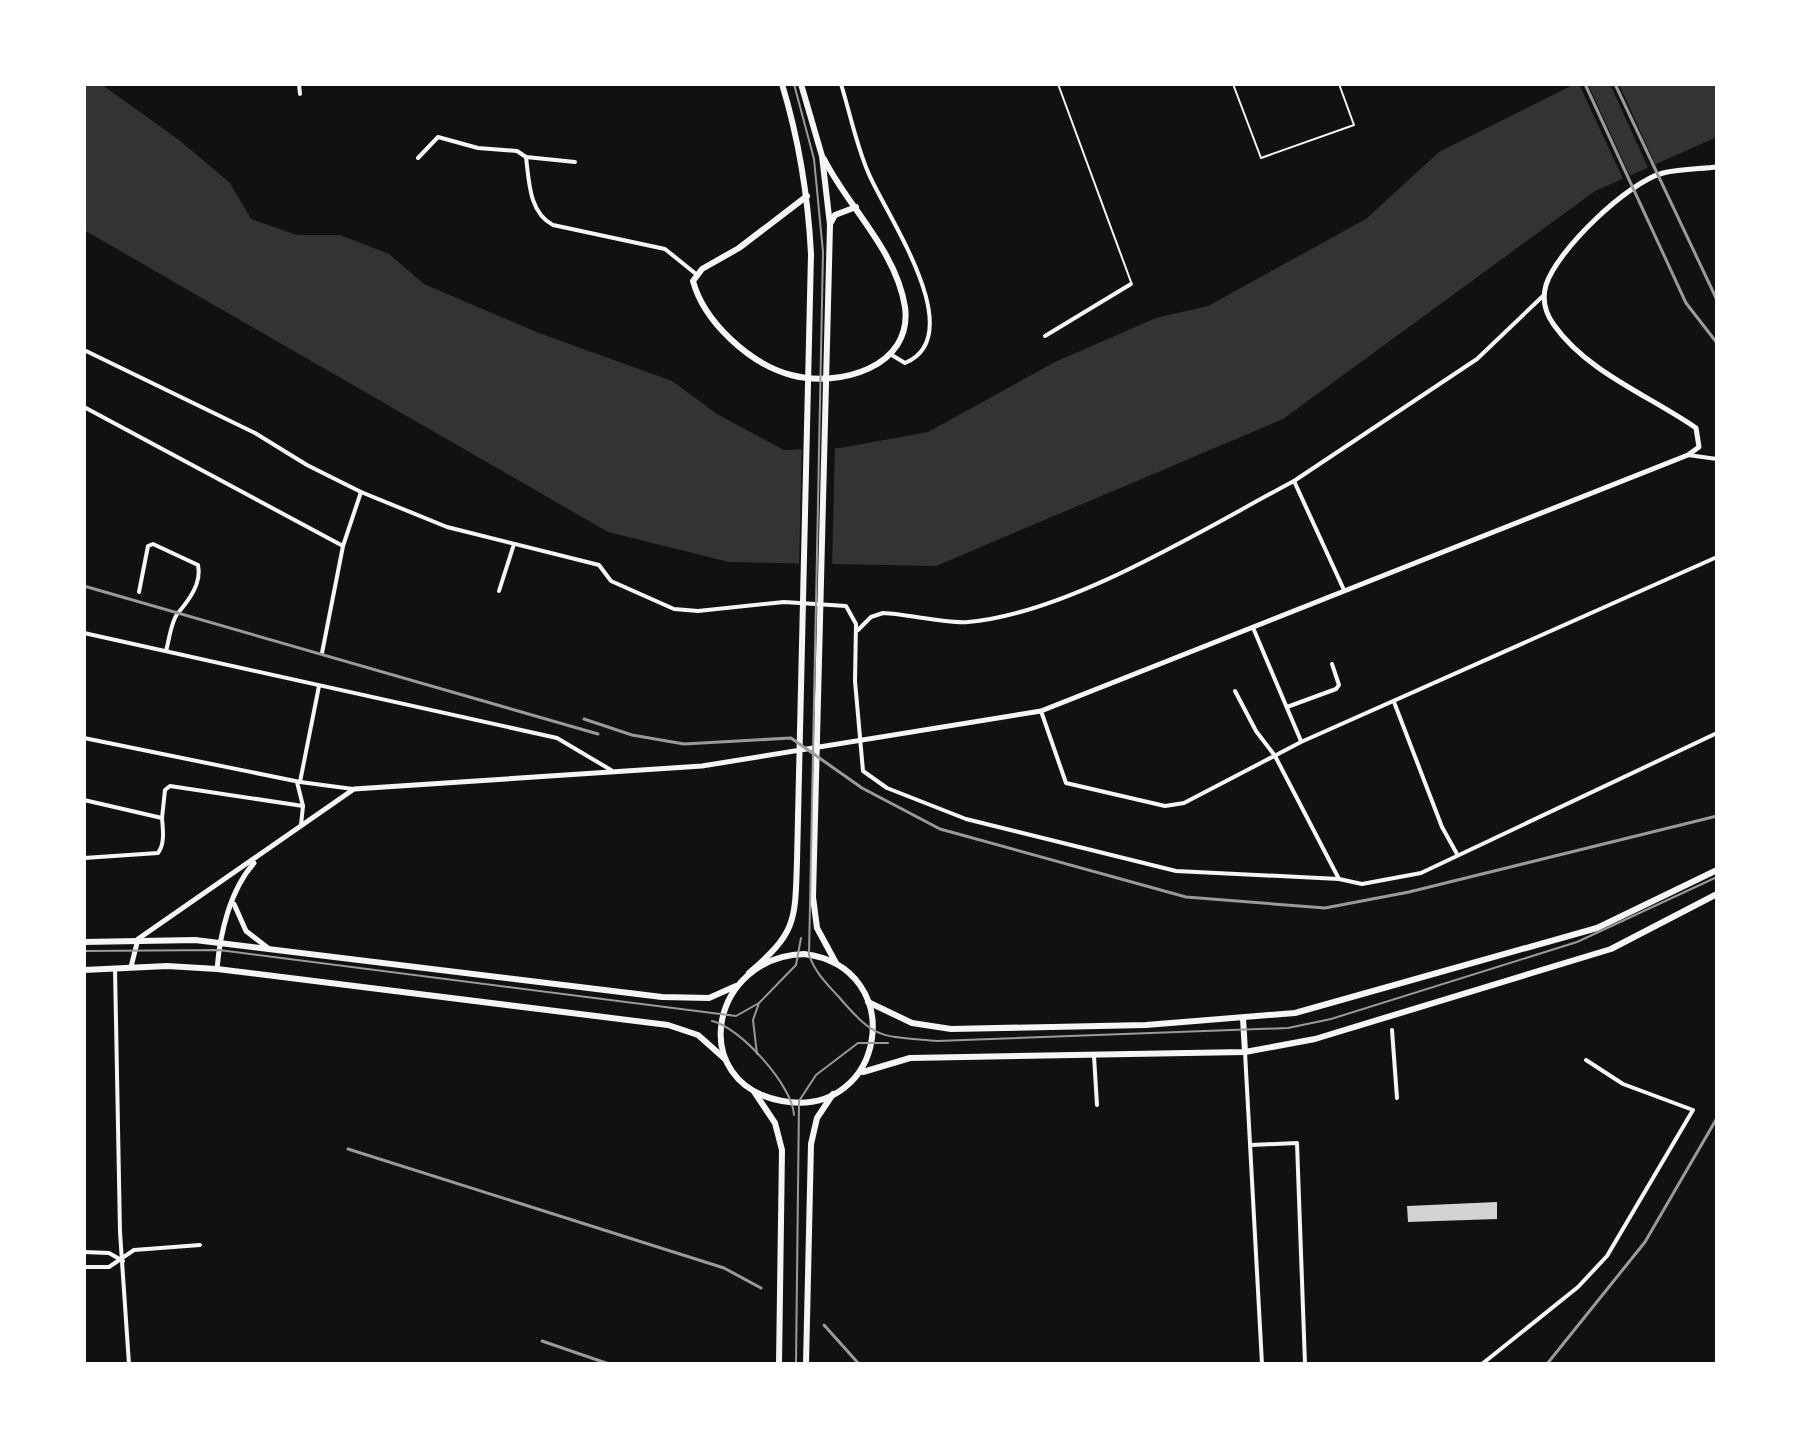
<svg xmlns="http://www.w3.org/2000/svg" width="1801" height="1448" font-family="Helvetica,sans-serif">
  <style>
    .water { fill: #333 }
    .pier { fill: #111 }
    .building { fill: #d3d3d3 }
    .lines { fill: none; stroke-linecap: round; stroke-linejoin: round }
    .service { stroke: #f5f5f5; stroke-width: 2 }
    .minor { stroke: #f5f5f5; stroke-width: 4 }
    .tertiary { stroke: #f5f5f5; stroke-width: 5 }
    .secondary { stroke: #f5f5f5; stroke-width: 6 }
    .primary { stroke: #f5f5f5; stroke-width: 6 }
    .tram { stroke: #9a9a9a; stroke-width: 2 }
    .rail { stroke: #9a9a9a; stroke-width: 3 }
  </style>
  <rect width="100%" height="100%" fill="#111"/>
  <polygon class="water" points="84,84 101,84 179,140 230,183 251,219 297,235 340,235 389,254 424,284 539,333 672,381 717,414 784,450 840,448 928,432 1055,362 1156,318 1208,306 1366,219 1439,152 1575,84 1717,84 1717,137 1595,191 1283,419 936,566 729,562 608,532 84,230"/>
  <g class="pier">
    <polygon points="1579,84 1588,84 1631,178 1624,181"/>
    <polygon points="1610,84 1619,84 1656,166 1649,170"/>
    <polygon points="835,444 832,568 799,567 802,445"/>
  </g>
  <polygon class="building" points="1497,1202 1497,1219 1408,1222 1407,1206"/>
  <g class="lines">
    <g class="service">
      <polyline points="1058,84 1131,282"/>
      <polyline points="1233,84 1261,158 1354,125 1339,84"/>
    </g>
    <g class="minor">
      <polyline points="299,84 300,94"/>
      <path d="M841 84C850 113 856 144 868 172 884 212 972 335 905 363L890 354"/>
      <polyline points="526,157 575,162"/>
      <path d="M418 158 438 137 478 148 517 151 526 157C529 181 529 213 553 225L665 249 696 274"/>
      <polyline points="1045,336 1131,284"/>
      <polyline points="84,350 255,433 307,465 361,492 447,527 599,565 611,581 674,609 698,611 784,602 846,606 856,624 855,681 863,771 887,788 966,819 1176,871 1339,879 1362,884 1421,873 1717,733"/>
      <polyline points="84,407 343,546"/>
      <polyline points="1688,455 1717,459"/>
      <polyline points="1294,481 1477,359 1544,295"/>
      <polyline points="499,591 514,544"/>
      <path d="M139 592 148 546 153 544 198 565C202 583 189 600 178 613 171 621 169 641 166 651"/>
      <path d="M858 630 871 617 883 613C908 614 946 624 968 622 1070 613 1203 529 1294 481L1344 590"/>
      <polyline points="1254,630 1301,741"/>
      <polyline points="84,633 557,738 611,770"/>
      <polyline points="322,653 343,546 361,492"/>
      <polyline points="1235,691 1256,731 1275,756 1339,879"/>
      <polyline points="1394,702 1442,827 1457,854"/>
      <polyline points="1287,707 1336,689 1339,685 1332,664"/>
      <polyline points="1041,711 1066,783 1165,806 1184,803 1301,742 1717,557"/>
      <polyline points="84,738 300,782 353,789"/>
      <polyline points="297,782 303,806 301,825"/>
      <polyline points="300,782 319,686"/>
      <path d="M84 800 162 818C163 830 165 844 158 853L84 858"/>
      <polyline points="162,818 165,790 170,786 303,806"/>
      <polyline points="115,968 120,1232 129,1364"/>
      <polyline points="1392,1030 1397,1098"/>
      <polyline points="1245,1052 1262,1364"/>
      <polyline points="1094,1056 1097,1105"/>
      <polyline points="1251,1145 1297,1143 1305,1364"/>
      <polyline points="84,1252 109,1253 123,1261"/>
      <polyline points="84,1267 109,1267 134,1250 200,1245"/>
      <polyline points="1482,1364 1578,1287 1607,1256 1693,1110 1623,1084 1586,1060"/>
    </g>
    <g class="tertiary">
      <polyline points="234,904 246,931 268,948"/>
      <path d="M131 967 138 939 354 789 702 766 1041 711 1688 455 1699 447 1696 428C1650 396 1587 372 1554 325 1545 313 1542 299 1546 285 1557 250 1628 182 1663 173 1680 169 1699 169 1717 167"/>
      <path d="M217 969C220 933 230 890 254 863"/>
    </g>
    <g class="secondary">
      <polyline points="84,942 195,940 662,997 709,998 736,986"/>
      <polyline points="84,970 167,966 217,969 668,1025 698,1035 725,1059"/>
      <polyline points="868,1002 912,1023 951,1029 1146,1025 1295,1013 1597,928 1717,870"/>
      <polyline points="1243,1018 1245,1052"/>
      <polyline points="863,1072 910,1058 1245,1052 1315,1039 1611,949 1717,894"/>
    </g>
    <g class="primary">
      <polyline points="801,84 822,156 830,225 813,897 817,928 836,963"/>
      <path d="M807 196 739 248 702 269 693 281C704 322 750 364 791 375 839 388 913 367 905 307 896 250 848 207 824 159"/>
      <polyline points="830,224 835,215 856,207"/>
      <path d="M804 954C910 967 886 1120 782 1101 686 1083 710 957 804 954Z"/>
      <path d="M749 973C797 932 795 921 797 861L811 254C808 195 799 140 782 84"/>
      <polyline points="755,1093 775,1123 782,1150 779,1364"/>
      <polyline points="806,1364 811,1144 817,1118 833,1094"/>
    </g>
    <g class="tram">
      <path d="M794 84 814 159 823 252 809 955C815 972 826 983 838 996 876 1040 879 1036 937 1041L1288 1028 1331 1019 1577 942 1717 877"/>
      <polyline points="84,951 219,950 736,1016 759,1003 796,965 801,938"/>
      <path d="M712 1021C740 1027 793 1086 794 1115"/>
      <polyline points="757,1054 753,1020 759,1003"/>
      <polyline points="796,1364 799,1101 816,1075 858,1043 888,1043"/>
    </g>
    <g class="rail">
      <polyline points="1585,84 1686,303 1717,343"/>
      <polyline points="1615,84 1717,300"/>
      <polyline points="84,586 598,734"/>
      <polyline points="584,719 632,735 684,744 791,738 862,788 940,829 1186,897 1325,908 1409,892 1717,816"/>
      <polyline points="348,1149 724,1268 761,1288"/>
      <polyline points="824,1325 859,1364"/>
      <polyline points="542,1341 609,1364"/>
      <polyline points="1547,1364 1645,1242 1717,1118"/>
    </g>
  </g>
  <rect width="1801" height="1448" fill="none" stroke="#ffffff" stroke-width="172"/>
</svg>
